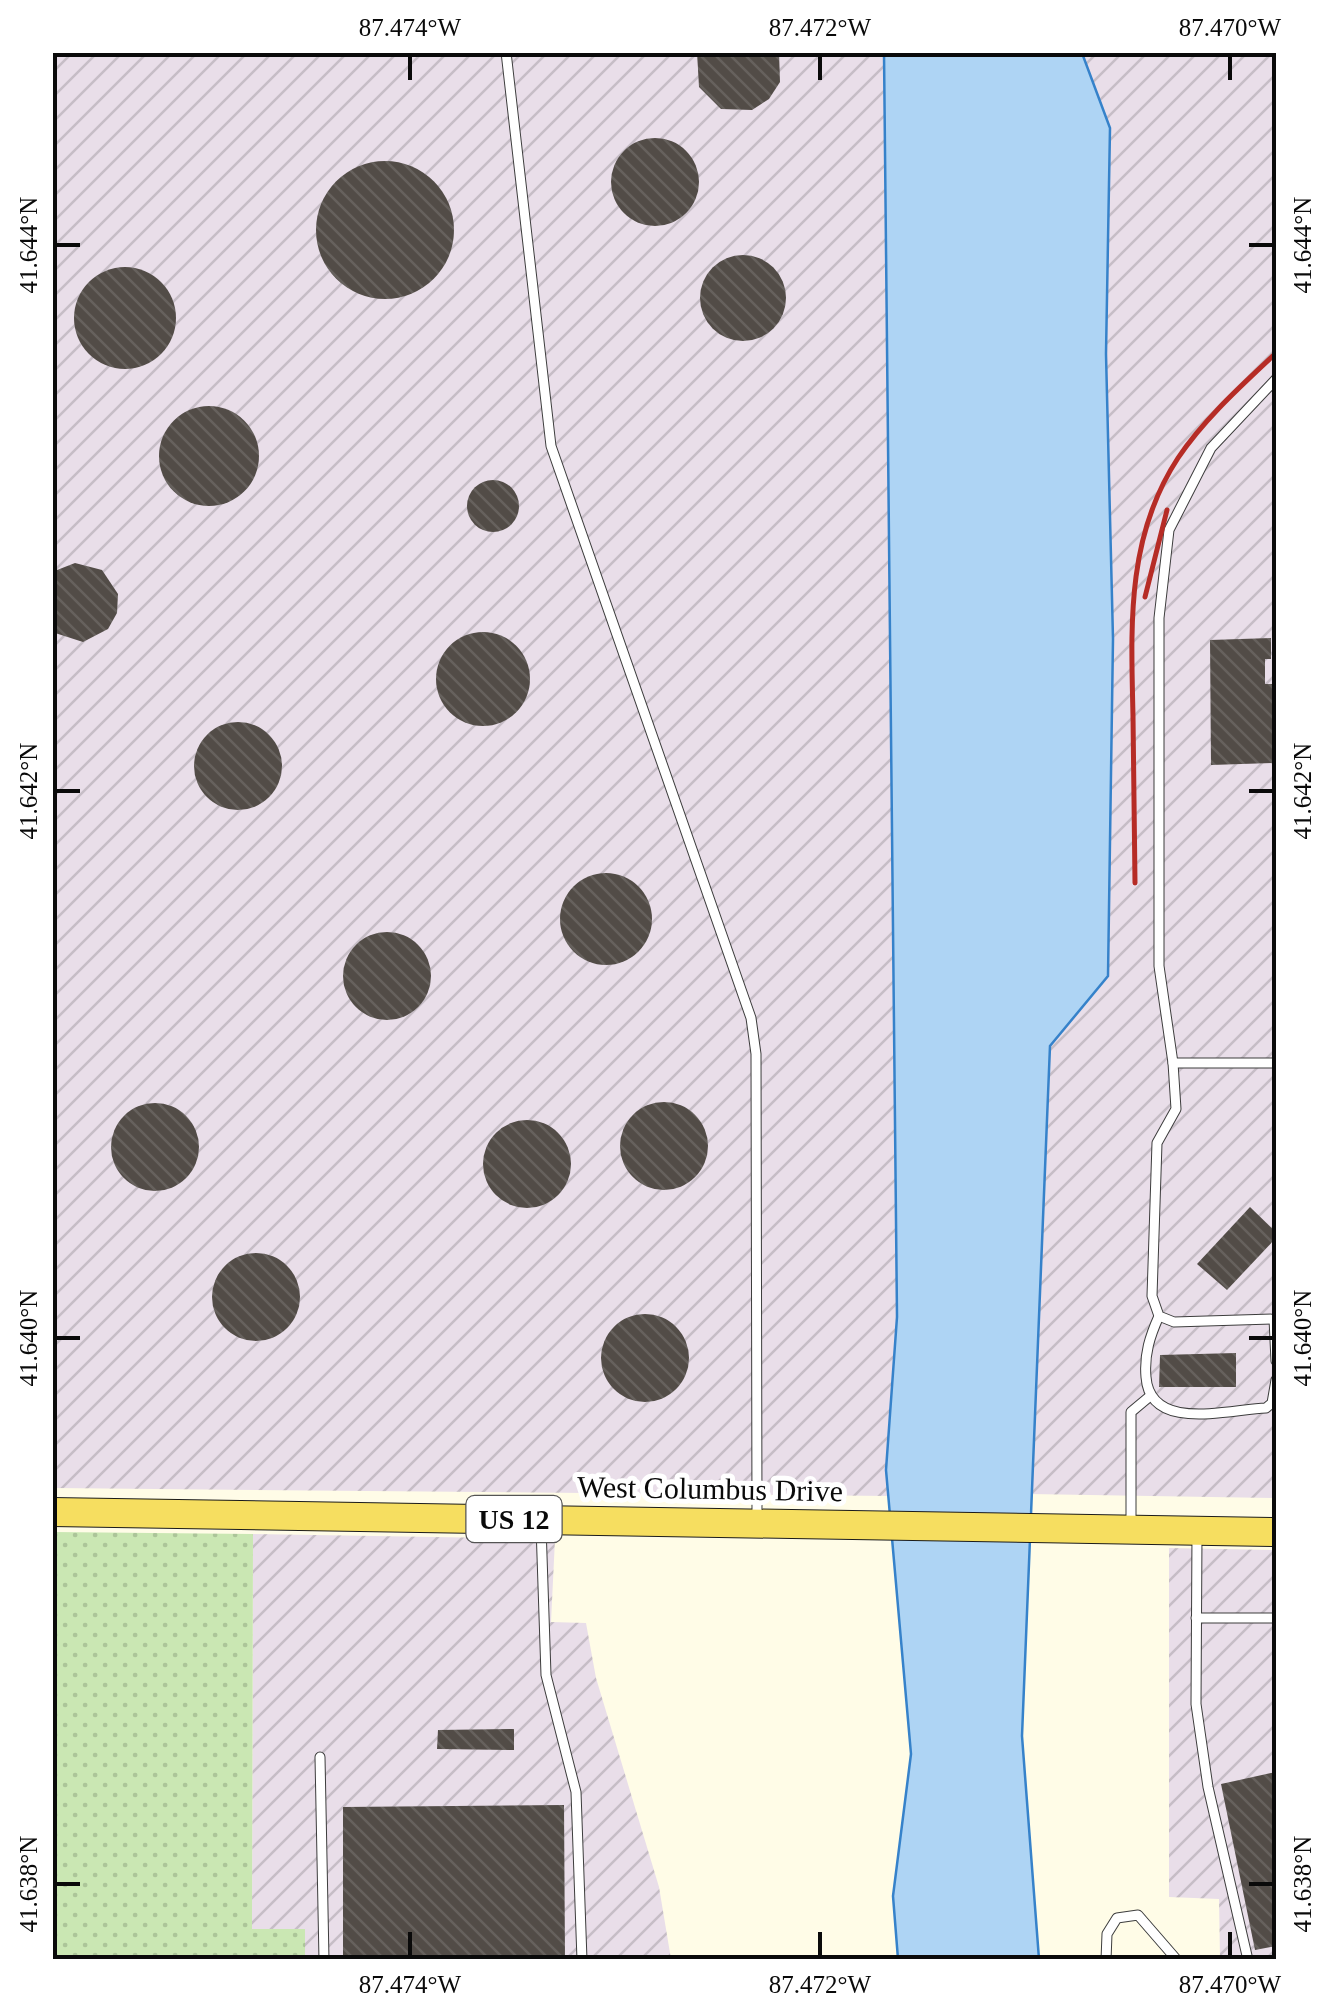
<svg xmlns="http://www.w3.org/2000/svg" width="1329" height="2012" font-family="'Times New Roman',serif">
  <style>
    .industrial { fill: url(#industrial-furrows) }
    .grass { fill: url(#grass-dots) }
    .water { fill: #aed4f4; stroke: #3682ca; stroke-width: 2.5 }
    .building { fill: url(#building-back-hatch) }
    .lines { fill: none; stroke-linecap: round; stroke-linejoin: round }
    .service-casing { stroke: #3d3d3d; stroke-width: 11 }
    .primary-casing { stroke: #1b1b1b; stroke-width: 30 }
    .service { stroke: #fff; stroke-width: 9 }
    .primary { stroke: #f6de60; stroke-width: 28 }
    .rail { stroke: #b62c26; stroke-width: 5 }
    .ticks { fill: none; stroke: #0a0a0a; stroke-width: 4 }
    .labels { text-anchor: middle; stroke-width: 10; stroke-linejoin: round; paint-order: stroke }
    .shield { fill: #fff; stroke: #545454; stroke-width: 2.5 }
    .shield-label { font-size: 28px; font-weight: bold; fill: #0a0a0a }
    .street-label { font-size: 30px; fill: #0a0a0a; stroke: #fff }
    .neatline { fill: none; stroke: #0a0a0a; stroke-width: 4 }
    .ticks-label { font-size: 25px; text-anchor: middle; fill: #0a0a0a }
  </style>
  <defs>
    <pattern id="industrial-furrows" width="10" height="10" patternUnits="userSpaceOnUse" patternTransform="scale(2.5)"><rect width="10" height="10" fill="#e9dee9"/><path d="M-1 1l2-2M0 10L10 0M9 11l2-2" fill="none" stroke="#c6bdc6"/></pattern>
    <pattern id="grass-dots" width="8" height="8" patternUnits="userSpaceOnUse" patternTransform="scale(2.5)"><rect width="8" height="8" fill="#cae7b3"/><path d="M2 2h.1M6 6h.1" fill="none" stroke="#acc599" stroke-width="1.8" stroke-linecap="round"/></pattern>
    <pattern id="building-back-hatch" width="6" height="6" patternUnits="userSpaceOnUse" patternTransform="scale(2.5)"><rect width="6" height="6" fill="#524c47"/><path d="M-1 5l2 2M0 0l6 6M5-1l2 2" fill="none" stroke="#66615d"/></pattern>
  </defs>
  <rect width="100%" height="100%" fill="#fffce7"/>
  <g class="industrial">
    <polygon points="53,53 884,53 897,1317 886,1470 889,1496 53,1488"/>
    <polygon points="1082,53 1276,53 1276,1498 1029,1494 1050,1046 1108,976 1113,639 1106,354 1110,128"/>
    <polygon points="253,1534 555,1539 551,1622 586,1623 596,1678 659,1887 671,1959 305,1959 304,1929 252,1930"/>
    <polygon points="1169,1548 1276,1550 1276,1959 1220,1959 1219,1899 1169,1897"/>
  </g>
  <polygon class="grass" points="53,1532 253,1534 252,1929 305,1929 305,1959 53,1959"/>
  <polygon class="water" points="884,53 1082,53 1110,128 1106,354 1113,639 1108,976 1050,1046 1022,1736 1039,1959 898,1959 893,1896 911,1754 886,1470 897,1317"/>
  <g class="building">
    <polygon points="697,52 779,52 780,82 769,99 752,110 721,109 699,87"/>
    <circle cx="655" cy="182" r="44"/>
    <circle cx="385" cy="230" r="69"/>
    <circle cx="743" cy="298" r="43"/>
    <circle cx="125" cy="318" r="51"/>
    <circle cx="209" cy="456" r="50"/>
    <circle cx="493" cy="506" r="26"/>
    <polygon points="75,563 102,570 118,594 117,613 108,629 83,642 52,632 52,572"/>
    <circle cx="483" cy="679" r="47"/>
    <polygon points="1271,638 1271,659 1265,659 1265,684 1276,684 1276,763 1211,765 1210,640"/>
    <circle cx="238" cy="766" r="44"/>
    <circle cx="606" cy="919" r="46"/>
    <circle cx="387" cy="976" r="44"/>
    <circle cx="664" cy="1146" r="44"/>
    <circle cx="155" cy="1147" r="44"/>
    <circle cx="527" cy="1164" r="44"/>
    <polygon points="1250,1207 1276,1232 1276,1238 1227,1290 1197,1264"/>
    <circle cx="256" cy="1297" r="44"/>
    <circle cx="645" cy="1358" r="44"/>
    <polygon points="1236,1353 1236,1387 1159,1387 1160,1355"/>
    <polygon points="514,1729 514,1750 437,1749 438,1730"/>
    <polygon points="1276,1772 1276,1946 1255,1950 1221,1784"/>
    <polygon points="564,1805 565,1960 343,1960 343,1807"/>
  </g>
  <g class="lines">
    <g class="service-casing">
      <g id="service">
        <polyline points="506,52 551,446 751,1018 756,1054 757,1518"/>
        <polyline points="1173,1063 1159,966 1159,618 1169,530 1211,448 1276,379"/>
        <polyline points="1276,1063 1173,1063 1176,1109 1157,1143 1152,1296 1159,1316 1174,1322 1276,1319"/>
        <path d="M1159 1316C1150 1336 1144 1354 1146 1377 1150 1432 1226 1410 1266 1408L1272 1403 1276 1380"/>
        <polyline points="1274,1319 1276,1361"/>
        <polyline points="541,1526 546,1675 576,1792 582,1960"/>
        <polyline points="1131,1527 1131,1412 1149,1397"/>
        <polyline points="1197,1534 1196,1704 1208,1787 1248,1960"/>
        <polyline points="1196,1618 1276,1618"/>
        <polyline points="320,1757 324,1960"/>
        <polyline points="1106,1960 1107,1934 1117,1918 1138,1915 1177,1960"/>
      </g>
    </g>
    <g class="primary-casing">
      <polyline id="primary" points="52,1512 1276,1532"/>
    </g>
    <use href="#service" class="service"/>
    <use href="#primary" class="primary"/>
    <g class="rail">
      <polyline points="1145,597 1167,510"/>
      <path d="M1135 883C1134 827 1134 772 1133 716 1131 626 1126 537 1178 458 1204 419 1242 385 1276 353"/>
    </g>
  </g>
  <path class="ticks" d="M410 55V80M820 55V80M1230 55V80M55 245H80M1249 245H1274M55 791H80M1249 791H1274M55 1338H80M1249 1338H1274M55 1884H80M1249 1884H1274M410 1932V1957M820 1932V1957M1230 1932V1957"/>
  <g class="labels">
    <rect class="shield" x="466.5" y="1496" width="95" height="46" rx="8"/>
    <g class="shield-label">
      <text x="514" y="1529">US 12</text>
    </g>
    <g class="street-label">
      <text transform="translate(710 1489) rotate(1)" y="10">West Columbus Drive</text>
    </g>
  </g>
  <rect width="1329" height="2012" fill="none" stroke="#ffffff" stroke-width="110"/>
  <rect x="55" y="55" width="1219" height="1902" class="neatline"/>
  <g class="ticks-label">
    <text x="410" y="36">87.474°W</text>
    <text x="820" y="36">87.472°W</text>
    <text x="1230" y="36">87.470°W</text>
    <text transform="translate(28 245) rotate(-90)" y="9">41.644°N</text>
    <text transform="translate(1302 245) rotate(-90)" y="9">41.644°N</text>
    <text transform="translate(28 791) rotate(-90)" y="9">41.642°N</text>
    <text transform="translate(1302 791) rotate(-90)" y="9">41.642°N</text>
    <text transform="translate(28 1338) rotate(-90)" y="9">41.640°N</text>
    <text transform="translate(1302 1338) rotate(-90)" y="9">41.640°N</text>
    <text transform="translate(28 1884) rotate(-90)" y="9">41.638°N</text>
    <text transform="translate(1302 1884) rotate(-90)" y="9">41.638°N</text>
    <text x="410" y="1993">87.474°W</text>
    <text x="820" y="1993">87.472°W</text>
    <text x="1230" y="1993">87.470°W</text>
  </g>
</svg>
